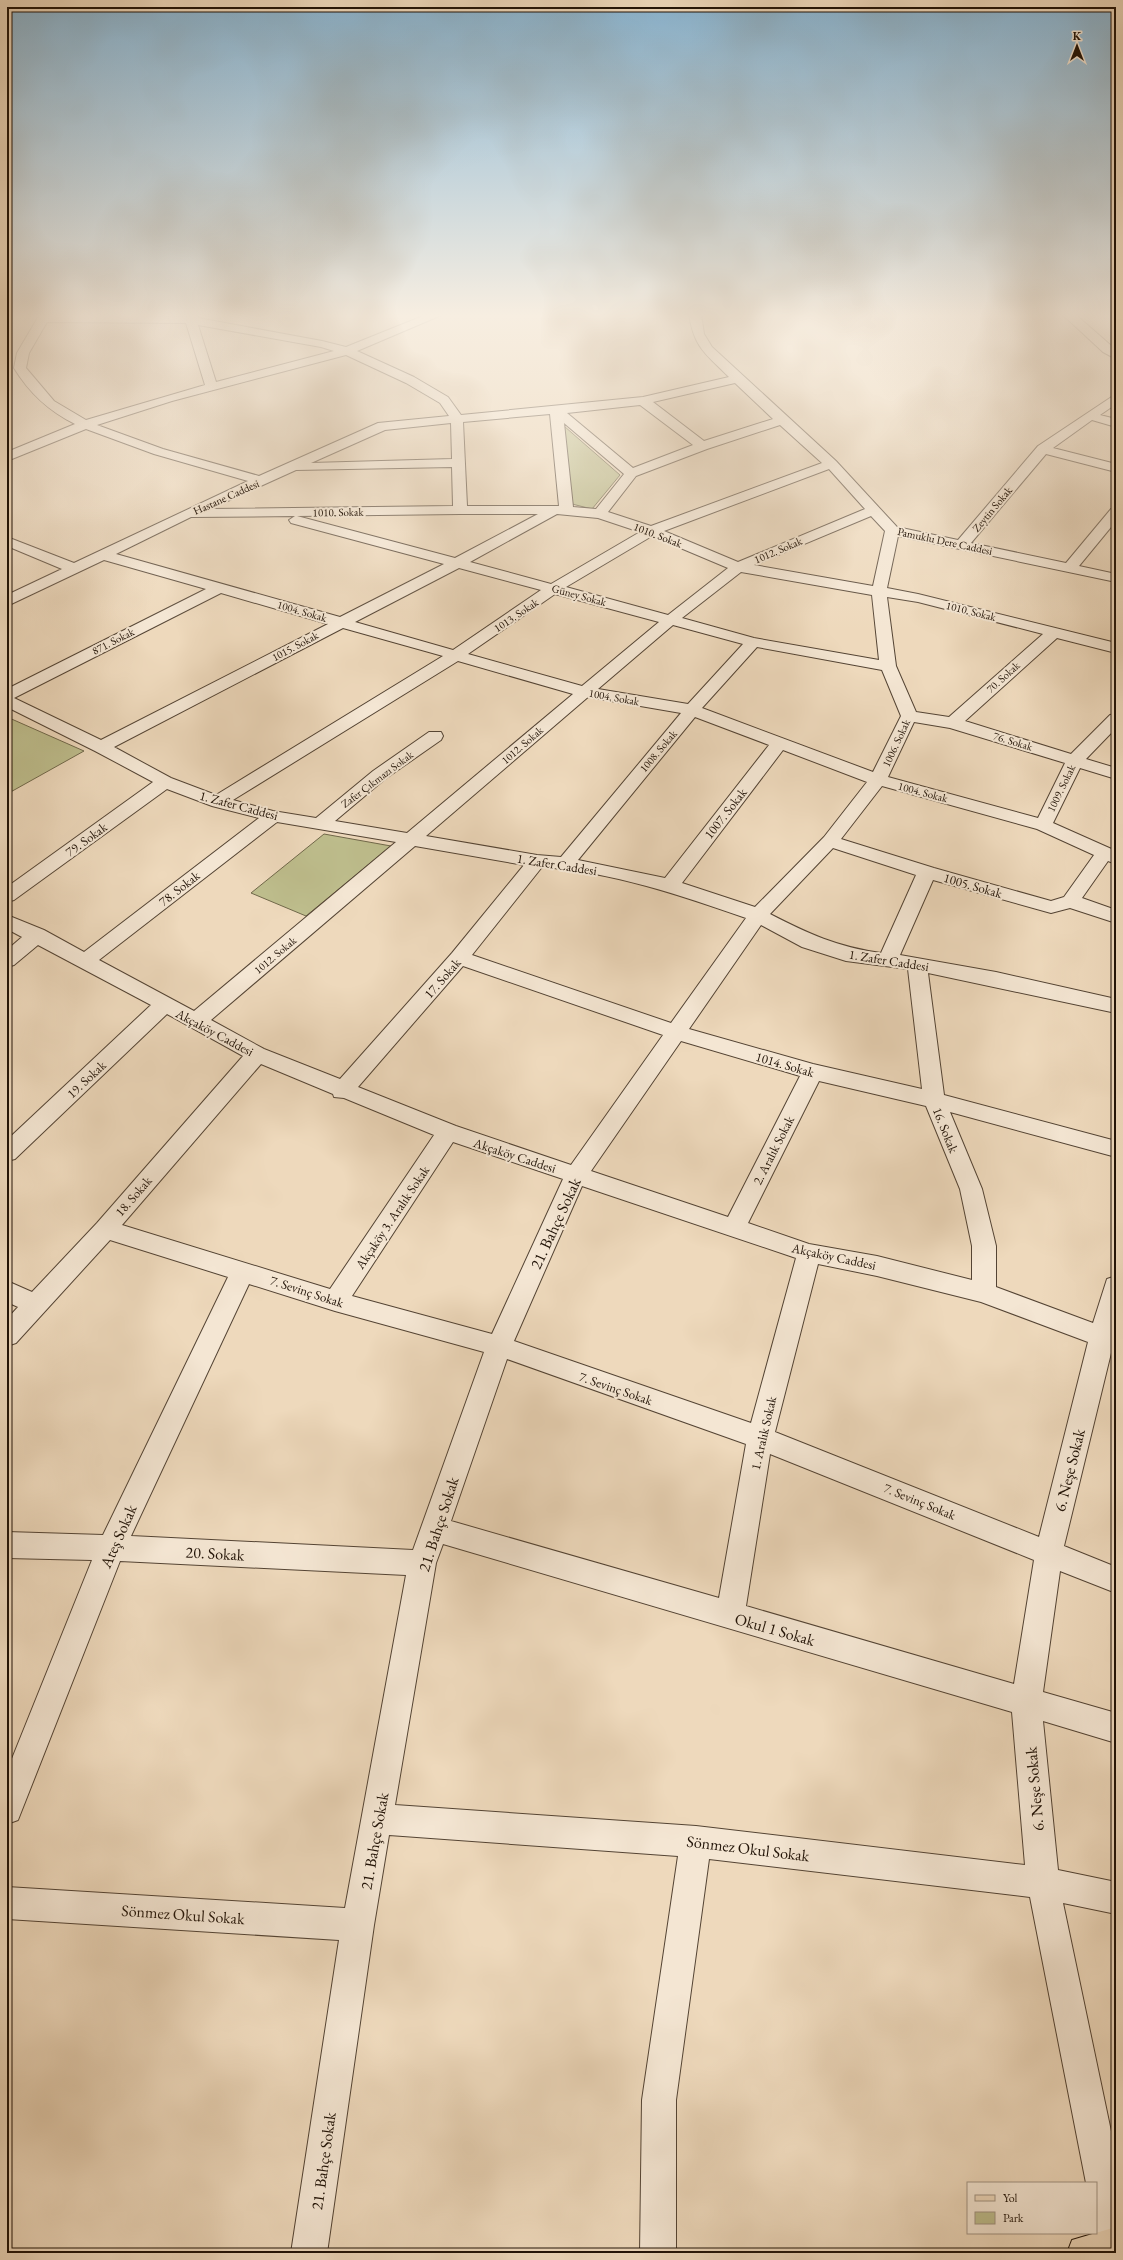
<svg xmlns="http://www.w3.org/2000/svg" width="1123" height="2260" font-family="'EB Garamond',serif">
  <style>
    .green { fill: #bebe8d; stroke: #70684a }
    .lines { fill: none; stroke-linecap: round; stroke-linejoin: round }
    .minor-casing { stroke: #544434; stroke-width: 2 }
    .major-casing { stroke: #211307; stroke-width: 2 }
    .minor { fill: #f4e6d3; fill-rule: evenodd }
    .major { fill: #eed9bc; fill-rule: evenodd }
    .labels { text-anchor: middle; stroke-width: 4; stroke-linejoin: round; paint-order: stroke }
    .far-street-label { font-size: 11px; fill: #211307; stroke: #f4e6d3 }
    .street-label { font-size: 13px; fill: #211307; stroke: #f4e6d3 }
    .near-street-label { font-size: 16px; fill: #211307; stroke: #f4e6d3 }
  </style>
  <rect width="100%" height="100%" fill="#eed9bc"/>
  <filter id="stains"><feTurbulence type="fractalNoise" baseFrequency=".005" numOctaves="4"/><feColorMatrix values="0 0 0 0 .2 0 0 0 0 .09 0 0 0 0 .02 0 0 0 .5 -.17"/></filter>
  <radialGradient id="worn" r=".72"><stop offset=".6" stop-color="#630" stop-opacity="0"/><stop offset="1" stop-color="#630" stop-opacity=".3"/></radialGradient>
  <g class="green">
    <polygon points="564,426 620,475 592,509 572,504"/>
    <polygon points="7,717 84,751 7,794"/>
    <polygon points="324,834 391,846 306,916 251,893"/>
  </g>
  <g class="lines">
    <g class="minor-casing">
      <g id="minor">
        <path d="M40 314 187 317 188 314H200L198 318 322 341 346 347 428 314H444L357 351 414 377 448 397 461 415 643 397 729 377C706 354 694 348 689 314H701L704 334 712 347 836 461 897 527 958 540 1038 446 1116 394V404L1100 415 1116 419V427L1092 420 1053 448 1116 464V472L1046 454 971 543 1066 563 1111 509 1116 508V521L1079 566 1116 574V582L898 536 887 588 918 594 1116 643V653L1057 638 965 721 1071 754 1110 715 1116 714V728L1086 759 1116 768V779L1080 768 1053 823 1116 851V864L1108 861 1082 898 1116 910V923L1070 908 1051 913 933 880 900 955 996 972 1116 999V1013L928 973 944 1095 1116 1141V1157L950 1112 982 1189 996 1246V1287L1093 1323 1107 1279 1116 1276V1354L1111 1353 1064 1546 1116 1567V1593L1060 1571 1043 1692 1116 1713V1743L1043 1721 1058 1870 1116 1882V1914L1063 1903 1116 2155V2253H1102C1093 2231 1096 2207 1096 2183H1086L1030 1897 709 1859 676 2100V2253H640L642 2100 678 1856 389 1835 374 1925 327 2253H291L339 1940 7 1919V1887L345 1908 406 1575 120 1561 18 1820 7 1824V1771L92 1560 7 1558V1532L103 1535 228 1277 110 1240 16 1343 7 1346V1319L18 1307 7 1302V1281L32 1292 97 1223 243 1056 167 1014 15 1159 7 1161V1140L151 1005 38 945 14 965 7 967V950L22 937 7 929V915L44 930 84 952 259 818 212 806 167 789 14 900 7 902V887L153 782 95 751 7 707V689L206 589 104 560 7 606V595L62 569 7 546V537L74 563 248 481 154 454 86 429 7 461V452L75 424C49 411 30 394 14 368L17 353ZM47 322 186 323 205 385 86 420 54 401 26 368 29 353ZM198 325 321 347 334 351 216 382ZM346 355 406 383 440 403 449 416 378 423 259 476 163 449 97 425 172 401ZM735 383 773 419 704 441 653 402ZM640 405 693 445 633 468 567 413ZM550 414 559 506H467L463 422ZM451 423 452 459 311 463 385 430ZM564 423 624 474 596 509 573 507ZM780 425 822 463 651 526 608 512 636 476 707 449ZM452 467 453 506 210 509 296 470ZM829 469 865 509 738 562 664 531ZM460 514H538L455 558 297 516ZM557 514 598 518 640 532 551 584 470 562ZM295 516 289 520 291 523 444 564 340 617 116 554 191 517ZM871 516 885 531 873 586 754 565ZM652 536 728 568 668 615 566 587ZM459 568 541 590 453 650 355 622ZM741 572 872 595 879 660 754 638 682 618ZM221 593 328 624 101 740 14 698ZM555 594 659 622 582 686 468 654ZM887 597 918 602 1043 634 949 717 916 712 896 666ZM673 625 743 644 688 704 598 689ZM343 628 443 656 216 795 171 778 114 747ZM757 647 882 670 901 716 873 772 702 708ZM458 661 573 694 407 833 335 821 385 779 441 740 443 736 441 732H429L373 771 316 818 273 811 233 800ZM588 697 681 713 561 857 537 855 426 836ZM695 717 769 745 665 878 578 860ZM914 722 950 728 1065 763 1038 818 888 777ZM783 750 867 782 824 837 755 907 682 883ZM882 786 1037 829 1094 855 1064 897 1051 901 934 868 841 839ZM277 822 396 842 194 1011 99 960ZM415 846 524 865 452 953 340 1079 264 1049 211 1020ZM833 848 916 875 881 953C837 947 809 934 770 914ZM542 867C612 872 680 895 746 918L671 1023 472 955ZM761 925 802 947 846 961 908 969 922 1089 813 1064 689 1029ZM463 966 663 1035 571 1165 456 1126 358 1087ZM681 1041 800 1076 728 1217 591 1171ZM261 1064 333 1094 334 1097 344 1098 434 1135 330 1289 122 1225ZM819 1081 926 1106 960 1189 972 1246V1280L877 1256 809 1244 748 1223ZM453 1142 563 1179 492 1334 352 1296ZM582 1186 796 1258 751 1423 514 1341ZM818 1264 877 1276 981 1302 1088 1342 1039 1537 775 1432ZM249 1284 335 1311 484 1352 413 1550 131 1536ZM507 1359 746 1444 719 1598 451 1521ZM770 1454 1034 1560 1014 1684 746 1606ZM443 1544 1012 1712 1025 1865 696 1826 395 1805 436 1563Z"/>
        <polygon points="1062,314 1075,314 1116,350 1116,359 1103,352"/>
      </g>
    </g>
    <g class="major-casing">
      <polygon id="major" points="1116,2227 1116,2253 1067,2253 1072,2240"/>
    </g>
    <use href="#minor" class="minor"/>
    <use href="#major" class="major"/>
  </g>
  <linearGradient id="sky" x2="0" y2="1"><stop stop-color="#89b6d4"/><stop offset="0.5" stop-color="#f7eee1"/><stop offset="1" stop-color="#f7eee1" stop-opacity="0"/></linearGradient>
  <rect width="1123" height="631" fill="url(#sky)"/>
  <g class="labels">
    <g class="far-street-label">
      <text transform="translate(226 497) rotate(-24)" y="4">Hastane Caddesi</text>
      <text transform="translate(992 509) rotate(-50)" y="4">Zeytin Sokak</text>
      <text transform="translate(338 512) rotate(-1)" y="4">1010. Sokak</text>
      <text transform="translate(658 535) rotate(21)" y="4">1010. Sokak</text>
      <text transform="translate(945 541) rotate(12)" y="4">Pamuklu Dere Caddesi</text>
      <text transform="translate(778 550) rotate(-23)" y="4">1012. Sokak</text>
      <text transform="translate(579 595) rotate(15)" y="4">Güney Sokak</text>
      <text transform="translate(302 611) rotate(16)" y="4">1004. Sokak</text>
      <text transform="translate(971 611) rotate(14)" y="4">1010. Sokak</text>
      <text transform="translate(516 615) rotate(-34)" y="4">1013. Sokak</text>
      <text transform="translate(113 641) rotate(-27)" y="4">871. Sokak</text>
      <text transform="translate(295 646) rotate(-28)" y="4">1015. Sokak</text>
      <text transform="translate(1003 677) rotate(-42)" y="4">70. Sokak</text>
      <text transform="translate(614 697) rotate(10)" y="4">1004. Sokak</text>
      <text transform="translate(1013 741) rotate(17)" y="4">76. Sokak</text>
      <text transform="translate(896 743) rotate(-65)" y="4">1006. Sokak</text>
      <text transform="translate(522 745) rotate(-41)" y="4">1012. Sokak</text>
      <text transform="translate(658 751) rotate(-50)" y="4">1008. Sokak</text>
      <text transform="translate(377 779) rotate(-37)" y="4">Zafer Çıkmazı Sokak</text>
      <text transform="translate(1061 788) rotate(-64)" y="4">1009. Sokak</text>
      <text transform="translate(923 792) rotate(15)" y="4">1004. Sokak</text>
      <text transform="translate(275 955) rotate(-40)" y="4">1012. Sokak</text>
    </g>
    <g class="street-label">
      <text transform="translate(239 805) rotate(15)" y="5">1. Zafer Caddesi</text>
      <text transform="translate(725 813) rotate(-52)" y="5">1007. Sokak</text>
      <text transform="translate(86 839) rotate(-36)" y="5">79. Sokak</text>
      <text transform="translate(557 864) rotate(9)" y="5">1. Zafer Caddesi</text>
      <text transform="translate(973 885) rotate(16)" y="5">1005. Sokak</text>
      <text transform="translate(179 888) rotate(-38)" y="5">78. Sokak</text>
      <text transform="translate(889 960) rotate(9)" y="5">1. Zafer Caddesi</text>
      <text transform="translate(442 978) rotate(-49)" y="5">17. Sokak</text>
      <text transform="translate(215 1032) rotate(28)" y="5">Akçaköy Caddesi</text>
      <text transform="translate(785 1064) rotate(16)" y="5">1014. Sokak</text>
      <text transform="translate(86 1079) rotate(-43)" y="5">19. Sokak</text>
      <text transform="translate(946 1130) rotate(68)" y="5">16. Sokak</text>
      <text transform="translate(773 1150) rotate(-63)" y="5">2. Aralık Sokak</text>
      <text transform="translate(515 1155) rotate(18)" y="5">Akçaköy Caddesi</text>
      <text transform="translate(133 1196) rotate(-49)" y="5">18. Sokak</text>
      <text transform="translate(392 1217) rotate(-56)" y="5">Akçaköy 3. Aralık Sokak</text>
      <text transform="translate(834 1256) rotate(12)" y="5">Akçaköy Caddesi</text>
      <text transform="translate(307 1291) rotate(18)" y="5">7. Sevinç Sokak</text>
      <text transform="translate(616 1388) rotate(19)" y="5">7. Sevinç Sokak</text>
      <text transform="translate(763 1433) rotate(-77)" y="5">1. Aralık Sokak</text>
      <text transform="translate(920 1501) rotate(22)" y="5">7. Sevinç Sokak</text>
    </g>
    <g class="near-street-label">
      <text transform="translate(555 1223) rotate(-65)" y="6">21. Bahçe Sokak</text>
      <text transform="translate(1069 1470) rotate(-76)" y="6">6. Neşe Sokak</text>
      <text transform="translate(438 1524) rotate(-72)" y="6">21. Bahçe Sokak</text>
      <text transform="translate(118 1536) rotate(-66)" y="6">Ateş Sokak</text>
      <text transform="translate(215 1553) rotate(3)" y="6">20. Sokak</text>
      <text transform="translate(775 1629) rotate(16)" y="6">Okul 1 Sokak</text>
      <text transform="translate(1034 1789) rotate(-95)" y="6">6. Neşe Sokak</text>
      <text transform="translate(374 1841) rotate(-80)" y="6">21. Bahçe Sokak</text>
      <text transform="translate(748 1848) rotate(7)" y="6">Sönmez Okul Sokak</text>
      <text transform="translate(183 1914) rotate(4)" y="6">Sönmez Okul Sokak</text>
      <text transform="translate(323 2161) rotate(-82)" y="6">21. Bahçe Sokak</text>
    </g>
  </g>
  <rect width="1123" height="2260" fill="none" stroke="#eed9bc" stroke-width="24"/>
  <rect x="8" y="8" width="1107" height="2244" fill="none" stroke="#211307" stroke-width="2"/>
  <rect x="12" y="12" width="1099" height="2236" fill="none" stroke="#211307"/>
  <rect x="967" y="2182" width="130" height="52" fill="#f4e6d3" stroke="#a09281"/>
  <rect x="975" y="2195" width="20" height="6" fill="#eed9bc" stroke="#a09281"/>
  <text x="1003" y="2202" font-size="12" fill="#211307">Yol</text>
  <rect x="975" y="2212" width="20" height="12" fill="#bebe8d" stroke="#a09281"/>
  <text x="1003" y="2222" font-size="12" fill="#211307">Park</text>
  <g transform="translate(1077 46)" stroke="#f4e6d3" stroke-width="3" paint-order="stroke">
  <path d="M0-3L7 15L0 10L-7 15Z" fill="#211307"/>
  <text y="-6" font-size="11" font-weight="bold" text-anchor="middle" fill="#211307">K</text>
  </g>
  <rect width="100%" height="100%" filter="url(#stains)"/>
  <rect width="100%" height="100%" fill="url(#worn)"/>
</svg>
